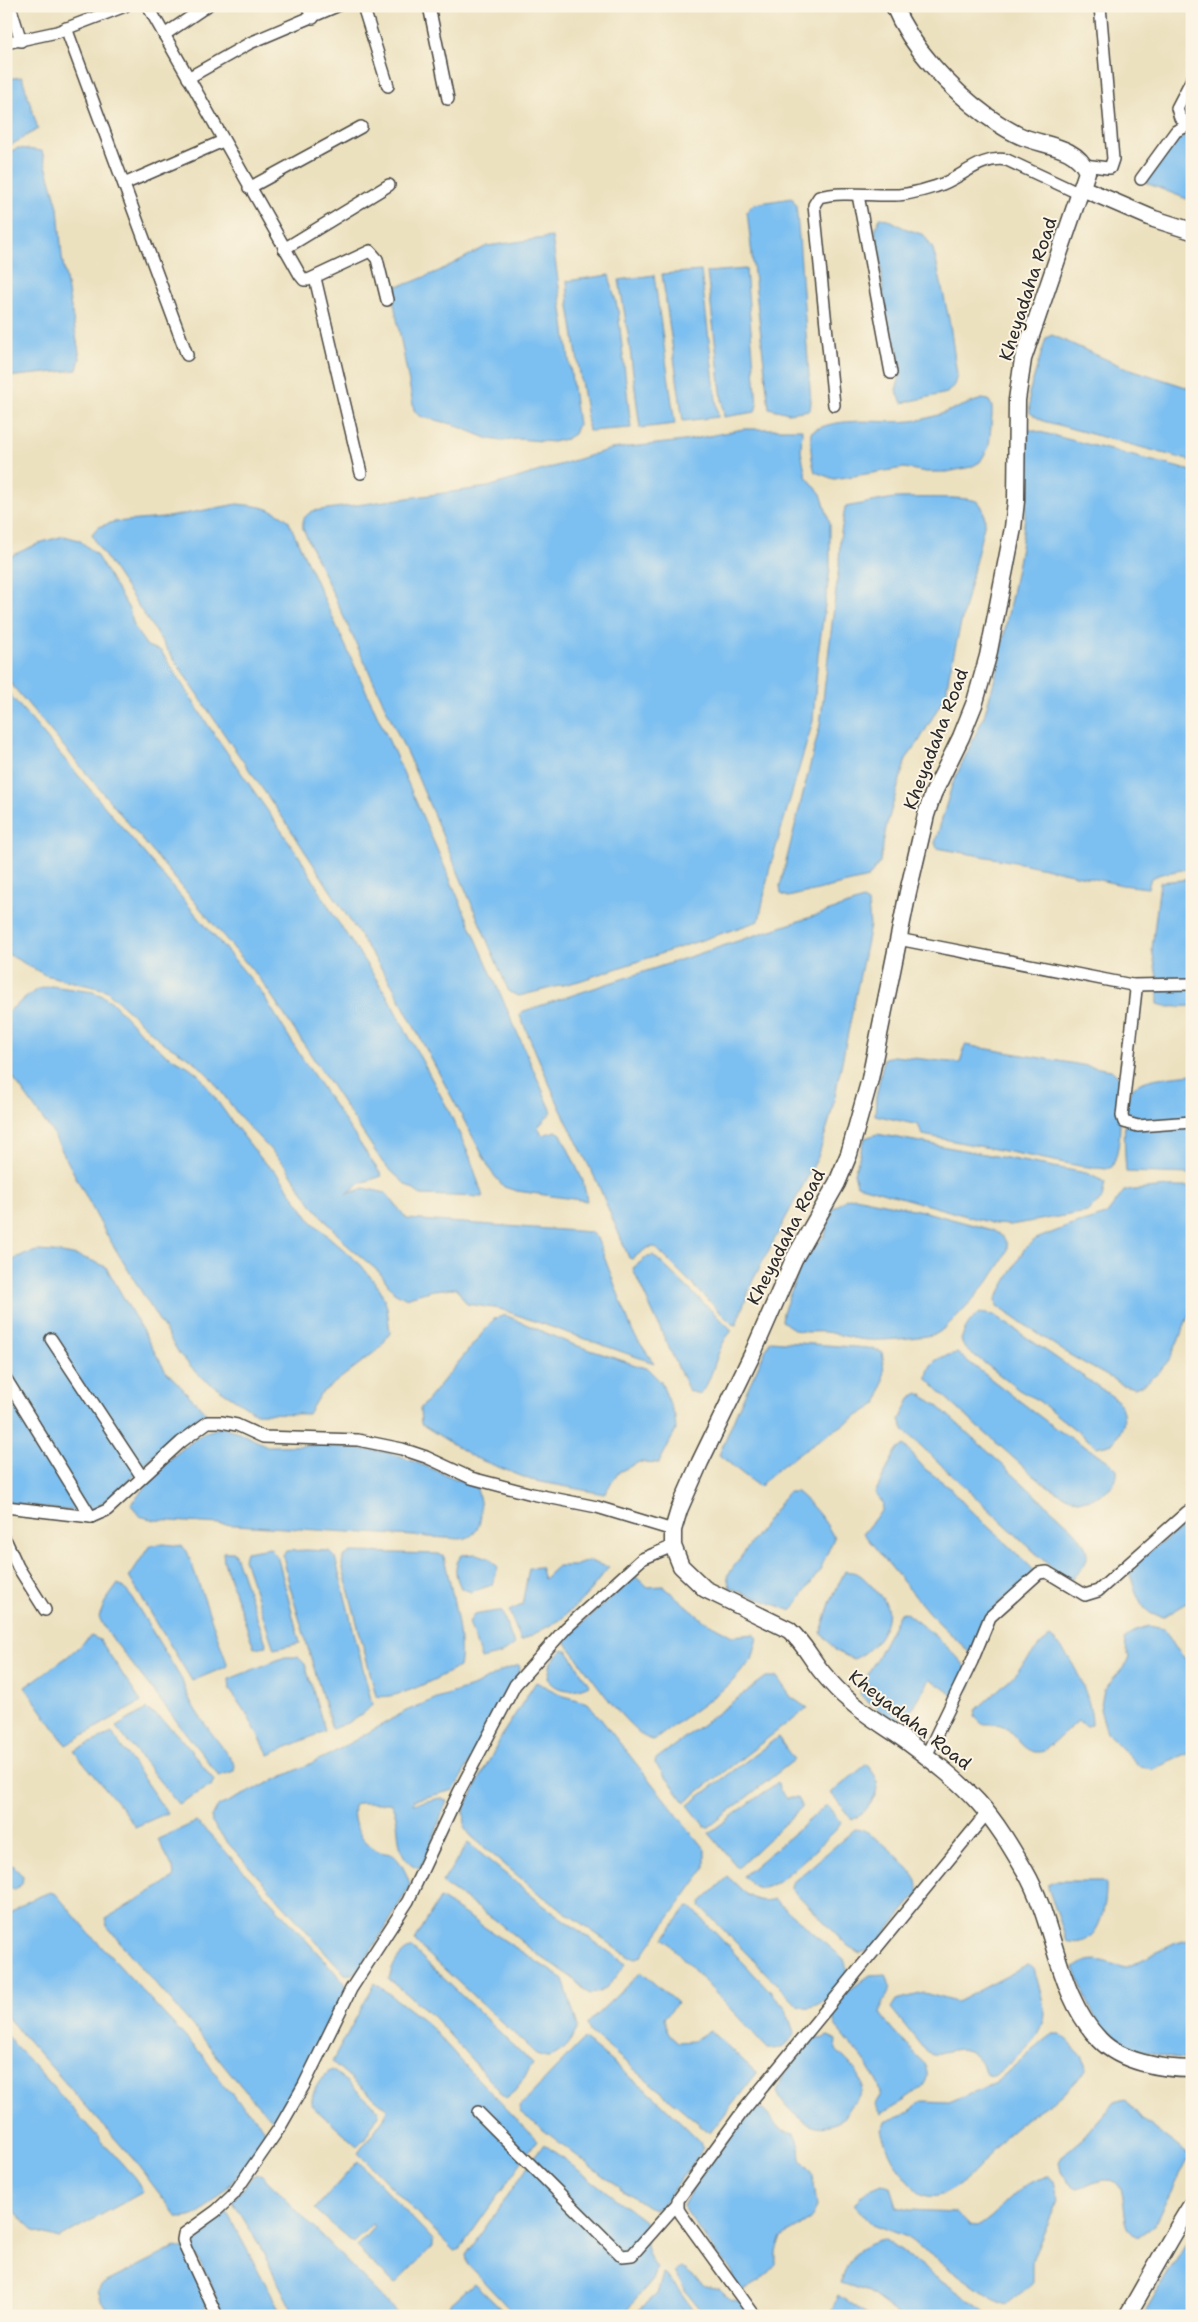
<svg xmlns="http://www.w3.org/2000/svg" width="1198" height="2322" font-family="'Shantell Sans',sans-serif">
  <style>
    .water { fill: #7bbff1; stroke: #53758e }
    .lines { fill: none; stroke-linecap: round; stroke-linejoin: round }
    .street-casing { stroke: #484641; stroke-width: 14 }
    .secondary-casing { stroke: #484641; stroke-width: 19 }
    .street { stroke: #fff; stroke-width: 11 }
    .secondary { stroke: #fff; stroke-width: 16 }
    .labels { text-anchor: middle; stroke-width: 4; stroke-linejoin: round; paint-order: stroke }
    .street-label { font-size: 18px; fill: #2b2b2b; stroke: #fcf5e5 }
  </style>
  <rect width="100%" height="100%" fill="#fcf5e5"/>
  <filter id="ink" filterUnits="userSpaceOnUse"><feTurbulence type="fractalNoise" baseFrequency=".02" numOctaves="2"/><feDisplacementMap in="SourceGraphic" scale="10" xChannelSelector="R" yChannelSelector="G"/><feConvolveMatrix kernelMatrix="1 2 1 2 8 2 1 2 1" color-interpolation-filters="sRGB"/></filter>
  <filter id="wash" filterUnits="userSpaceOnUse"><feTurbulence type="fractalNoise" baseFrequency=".0096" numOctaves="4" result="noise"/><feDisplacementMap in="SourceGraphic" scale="20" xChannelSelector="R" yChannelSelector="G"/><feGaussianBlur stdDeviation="1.12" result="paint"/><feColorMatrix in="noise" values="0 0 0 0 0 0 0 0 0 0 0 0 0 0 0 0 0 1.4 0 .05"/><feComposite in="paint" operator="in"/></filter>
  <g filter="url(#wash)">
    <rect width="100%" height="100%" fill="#ece1bf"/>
    <g class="water">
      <polygon points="22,77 38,129 6,148 6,79"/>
      <path d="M1192 132V201L1146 183C1155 165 1173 139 1192 132Z"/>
      <polygon points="18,148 42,151 58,207 62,257 80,358 77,370 6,377 6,153"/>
      <polygon points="792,198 796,205 799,237 811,402 810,410 788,413 769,408 747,211 754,204"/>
      <polygon points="880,218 888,219 904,228 924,235 933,249 937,265 950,324 957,375 954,385 947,393 902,403 896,390 901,373 897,348 885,316 880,255 875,230"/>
      <polygon points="552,237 578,424 574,434 566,439 553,442 518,439 503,441 489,439 452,424 419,416 414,410 391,287 410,283 439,271 487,246"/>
      <polygon points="746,269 757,405 755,412 724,417 707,272"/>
      <polygon points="701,271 718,417 683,421 662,274"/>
      <polygon points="609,275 618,310 631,428 589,431 569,306 567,281"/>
      <polygon points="654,275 675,424 640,428 628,334 619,280"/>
      <polygon points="1052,335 1121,366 1192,389 1192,461 1043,421 1030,413 1029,393 1046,338"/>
      <path d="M982 399 989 400 992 407V415L989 447 980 462 971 467 947 472H926L904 468 834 479 815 472C811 459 810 446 811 432 839 415 880 424 911 421 935 419 959 406 982 399Z"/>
      <path d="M743 429H802L801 451 806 476 821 494 830 523V569L818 655 813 721 769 871 759 921 579 981 519 996 509 992 415 771 303 529C302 519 304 516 313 511L488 487 611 449 684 441Z"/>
      <polygon points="1028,429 1192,471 1192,868 1161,874 1151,878 1148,888 1122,885 1026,864 937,848 935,843 952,785 984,716 997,671 1021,547 1026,508"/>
      <path d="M894 498C911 498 964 496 976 501 984 505 984 514 985 521L950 670 946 694 918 743 906 759 886 828 880 862 868 878 788 897 781 894 780 886 820 725 839 565 840 539 845 507Z"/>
      <path d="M237 504C257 506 272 507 288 520L400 765 552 1112 538 1127 542 1135 556 1131 561 1134 583 1181 587 1201 517 1191 504 1187 492 1173 392 985 287 824 224 734 96 543 92 534 98 527 114 522 163 518Z"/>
      <polygon points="64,536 79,540 95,553 129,609 135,629 147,646 161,651 208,725 301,859 334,916 385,992 448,1109 470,1157 483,1197 421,1195 405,1184 383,1163 263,983 6,678 6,558 42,542"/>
      <polygon points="6,690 260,990 302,1058 382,1176 361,1183 345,1195 364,1188 386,1193 407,1219 590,1232 597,1238 633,1333 654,1363 500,1309 467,1304 456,1288 433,1290 405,1298 394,1292 379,1272 347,1245 313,1206 285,1165 243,1121 210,1077 193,1060 161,1041 106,990 45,975 6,953"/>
      <polygon points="1192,879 1192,1006 1169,1007 1158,1004 1158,983 1152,949 1160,882"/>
      <polygon points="863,900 868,903 870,926 831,1115 818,1157 753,1280 736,1325 732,1324 655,1247 647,1248 632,1259 629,1258 597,1182 560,1108 520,1016 521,1012"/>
      <polygon points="51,986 93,992 103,996 112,1002 141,1033 165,1054 189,1067 199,1075 230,1119 263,1161 279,1175 311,1221 361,1265 380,1289 387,1307 390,1333 380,1348 320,1394 308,1414 256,1413 202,1378 180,1355 105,1232 52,1132 6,1068 6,1013 36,990"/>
      <path d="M965 1045 1111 1070 1119 1077C1119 1106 1124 1141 1112 1167L1106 1169 1080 1166 923 1135 918 1125 875 1115 876 1097 884 1058 894 1056 960 1063Z"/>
      <path d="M1192 1074V1174L1126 1172C1125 1155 1120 1095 1135 1086 1148 1077 1176 1076 1192 1074Z"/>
      <polygon points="877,1134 1086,1173 1105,1182 1102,1199 1087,1212 1010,1225 995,1224 857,1185 854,1173 865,1138"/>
      <polygon points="1168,1187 1192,1187 1192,1307 1176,1346 1169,1360 1157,1374 1147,1382 1135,1388 1123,1385 1068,1354 997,1306 996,1299 1025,1248 1036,1239 1069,1226 1106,1215 1124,1191"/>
      <path d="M855 1197 922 1211 992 1230C999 1234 1005 1237 1007 1245 1012 1261 952 1324 938 1333 932 1337 880 1341 870 1340 855 1340 840 1334 825 1332 816 1331 807 1333 799 1331 792 1329 788 1325 782 1321L783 1312 804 1258 825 1235 833 1209 846 1199Z"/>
      <path d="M37 1251C62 1252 83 1255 106 1267L165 1370 206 1413 178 1430 125 1484 92 1511 61 1510 8 1502 6 1499V1267L17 1257Z"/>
      <path d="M653 1255 731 1329V1332C715 1347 713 1385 699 1394L689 1391 634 1272 633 1268 648 1256Z"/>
      <path d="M979 1313 994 1315 1116 1399C1128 1414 1125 1428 1113 1443L1097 1447 1039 1401 1019 1390 965 1348 961 1340C965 1327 969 1321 979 1313Z"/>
      <polygon points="505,1315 569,1343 648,1369 661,1382 675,1416 676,1430 659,1463 639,1462 619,1472 604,1494 531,1480 473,1457 421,1424 420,1409 494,1319"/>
      <path d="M770 1341 868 1348 882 1352C885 1370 884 1387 877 1404 840 1428 788 1455 759 1487L719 1455 738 1409Z"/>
      <path d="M957 1353 1055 1428 1110 1462 1117 1469C1118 1481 1113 1486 1103 1493 1096 1497 1087 1502 1078 1500 1050 1494 1021 1464 1000 1446 975 1424 950 1403 927 1379 928 1360 940 1357 957 1353Z"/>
      <path d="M919 1393 939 1407 1075 1531C1091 1552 1093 1562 1070 1579L1059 1575 905 1431 900 1420 911 1397Z"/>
      <path d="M222 1427 239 1432 267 1446 324 1445 386 1452 415 1462 476 1487C482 1502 486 1532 466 1538 460 1540 452 1538 446 1538L155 1520 139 1516 131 1504 171 1458 203 1433Z"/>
      <polygon points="904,1445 925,1469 948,1486 968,1508 1031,1567 1036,1577 1036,1584 999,1602 971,1654 929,1613 863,1533 882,1510 883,1503 875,1493 896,1451"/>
      <path d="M788 1492H797C813 1506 825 1519 834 1538L820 1570 792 1611 730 1588 727 1576Z"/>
      <path d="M1188 1519H1192V1600L1164 1617C1160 1616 1155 1615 1152 1614 1138 1607 1132 1580 1128 1567L1175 1533Z"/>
      <polygon points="164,1544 181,1546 187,1551 228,1666 192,1681 129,1577 150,1545"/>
      <polygon points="270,1548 278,1559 300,1643 274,1649 244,1559 246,1552"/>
      <path d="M307 1550 329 1551 335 1557 372 1704C363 1718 347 1723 332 1729L289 1584 283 1555 286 1551Z"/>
      <polygon points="223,1552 234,1552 267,1646 254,1648 224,1562"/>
      <path d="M351 1552 439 1554 444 1557C450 1585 465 1640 459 1667 439 1677 396 1701 376 1696L342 1565 343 1557Z"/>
      <path d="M477 1554 489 1558 498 1567 492 1585 471 1592 461 1588C455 1576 453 1565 462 1555Z"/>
      <polygon points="588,1561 609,1567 584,1598 560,1620 521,1641 509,1611 522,1605 529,1568 540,1567 544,1579 558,1566 574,1566"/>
      <path d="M845 1571C850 1572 857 1572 860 1575 865 1578 884 1599 886 1604 894 1624 871 1654 853 1659L836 1651 821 1632 831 1600Z"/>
      <path d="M635 1576 647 1587 663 1586 703 1620 732 1636 754 1634 758 1638 752 1660 729 1685 653 1741C628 1733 584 1666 566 1643L567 1637Z"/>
      <path d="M118 1584 122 1586 131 1596 182 1680C191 1713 217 1737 235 1765L234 1771 219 1776 105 1629 99 1617 105 1602Z"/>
      <polygon points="497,1611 502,1612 514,1645 501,1654 481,1659 469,1622 474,1615"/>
      <path d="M905 1612C916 1622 1011 1688 953 1695L930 1679 913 1708 895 1722 860 1695 861 1688 900 1613Z"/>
      <polygon points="1149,1626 1164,1629 1175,1647 1192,1667 1192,1752 1153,1769 1140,1767 1107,1733 1100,1709 1104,1690 1123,1668 1129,1658 1124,1640 1136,1630"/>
      <polygon points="91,1636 100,1640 141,1702 66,1745 25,1687 67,1657"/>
      <path d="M1050 1637C1072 1653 1092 1698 1092 1725L1087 1726 1078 1721 1044 1751C1025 1757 1018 1737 1005 1727 999 1723 990 1724 982 1724L975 1717 976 1710 1011 1678 1042 1643Z"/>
      <path d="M563 1649 568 1651 589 1685C576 1692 555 1693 548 1678L551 1662Z"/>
      <polygon points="285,1657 298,1657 305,1664 325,1731 269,1755 247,1715 230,1690 229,1679"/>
      <path d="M519 1665 520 1669 515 1680 454 1790 414 1800 413 1804 440 1798 447 1800 427 1855 419 1868C389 1857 405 1823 390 1803H358L354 1806C351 1826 362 1841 378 1851 382 1853 389 1853 393 1855 401 1861 408 1876 410 1885L385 1929 358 1971 352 1974H345L227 1842 212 1823 211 1816 219 1806 329 1755 406 1711 437 1698 475 1686 501 1671Z"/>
      <polygon points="766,1677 777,1677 791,1697 807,1708 685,1802 655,1763 656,1759"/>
      <polygon points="536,1682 564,1696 588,1703 705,1850 705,1868 642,1956 636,1958 629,1957 538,1893 471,1836 465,1828 464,1809 505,1730"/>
      <path d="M146 1709C174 1725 194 1755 214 1780L211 1786 178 1804 116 1727Z"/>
      <polygon points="112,1733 167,1813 135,1827 121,1807 74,1751"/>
      <polygon points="778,1737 794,1760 709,1827 705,1827 688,1805"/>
      <path d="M867 1764C870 1769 876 1775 877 1781 879 1798 865 1813 852 1820L831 1793Z"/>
      <polygon points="778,1782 779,1789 787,1798 797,1798 802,1807 738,1868 709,1833"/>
      <path d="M827 1805 841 1823 837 1829C823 1842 780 1886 763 1888 754 1889 749 1881 743 1876Z"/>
      <path d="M196 1822 208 1832 345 1983 346 1991C328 2026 301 2094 273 2120 244 2093 221 2060 196 2030 167 1995 135 1962 107 1926L105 1919 174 1878 173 1868 158 1839Z"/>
      <path d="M855 1829C872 1829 909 1865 917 1881 918 1884 918 1889 919 1892L871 1950 860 1953 848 1946 791 1888 792 1883Z"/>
      <path d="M468 1843 543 1905 626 1964C616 1976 607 1994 589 1994L571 1977 534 1952 494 1919 442 1883Z"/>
      <polygon points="6,1863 14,1866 23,1877 22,1884 15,1889 6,1889"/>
      <path d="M728 1877C743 1890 753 1906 774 1899L844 1959 848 1973C834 1989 821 2013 798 2006L700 1906 701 1902Z"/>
      <path d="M1054 1881H1103L1106 1884C1107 1906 1098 1952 1067 1941L1048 1888 1049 1884Z"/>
      <path d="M50 1892 56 1894 88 1932 203 2056 223 2085 255 2118 265 2131C258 2156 219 2200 197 2214 191 2218 184 2218 178 2218L133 2159 6 2016V1917L28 1901Z"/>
      <path d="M440 1898 563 1979 578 2028C572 2039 562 2055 548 2057 545 2057 539 2055 536 2054L417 1944 415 1940Z"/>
      <path d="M691 1907 785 2007 795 2035C787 2045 780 2050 768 2049L664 1938 686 1908Z"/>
      <path d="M1192 1939V2059C1162 2057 1125 2050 1102 2028 1092 2017 1080 1983 1074 1968 1093 1954 1104 1962 1125 1968L1176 1943Z"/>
      <path d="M412 1948 533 2064 515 2091 506 2098 430 2013 389 1979C392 1966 399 1952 412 1948Z"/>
      <path d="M1028 1965 1034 1968C1037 1981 1043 1997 1044 2010 1045 2038 1013 2060 994 2076L988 2075C971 2043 963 2047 932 2055L922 2047 891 2008 896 2000 924 1993 957 2002Z"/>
      <polygon points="641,1972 677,2003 664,2018 668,2033 678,2042 693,2041 710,2030 757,2073 710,2133 590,2032 587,2024"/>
      <path d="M886 1974C895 1996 884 1993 880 2013 914 2065 966 2069 881 2114L875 2104 881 2094 879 2086 867 2064 835 2026 833 2013 840 1997 870 1975Z"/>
      <polygon points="375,1983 427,2023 475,2076 537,2140 460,2249 454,2251 358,2153 384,2118 387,2109 332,2062"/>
      <path d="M1053 2034H1061L1083 2057 1086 2067C1073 2094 1037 2108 1014 2128 994 2145 955 2207 924 2195 919 2194 914 2187 910 2183 897 2169 886 2149 881 2130L885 2122 901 2116 923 2101 949 2102 995 2083 1031 2051Z"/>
      <polygon points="6,2035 135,2178 143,2192 59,2238 35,2231 6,2203"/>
      <path d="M828 2036 837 2040 836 2050C845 2059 856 2068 861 2080 864 2089 860 2094 855 2101 849 2108 844 2120 835 2124 812 2135 785 2110 777 2091L783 2076 814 2037 821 2039Z"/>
      <polygon points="584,2039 657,2099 701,2142 703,2148 660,2208 654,2209 647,2206 611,2182 520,2112 520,2106"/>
      <path d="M332 2070 349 2083 378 2110 379 2114 365 2138 357 2146 312 2106C310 2094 321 2075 332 2070Z"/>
      <path d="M1125 2099 1142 2119 1190 2156 1156 2223 1138 2237C1114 2228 1135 2181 1107 2180 1101 2179 1085 2187 1077 2188L1068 2182 1061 2172 1059 2162 1063 2155 1084 2137 1114 2102Z"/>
      <path d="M757 2108 762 2109 783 2131 794 2134 800 2146 801 2159 813 2175 817 2207 810 2220 781 2237 776 2252V2264L761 2280 741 2292 735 2287 731 2269 717 2255 683 2206C701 2170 729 2137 757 2108Z"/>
      <path d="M544 2144 645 2221C647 2243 642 2248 657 2268L653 2279 622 2316H516L468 2265 466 2255Z"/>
      <polygon points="358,2161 433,2240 433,2246 395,2284 356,2247 374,2227 372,2224 353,2243 315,2209"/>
      <polygon points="261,2174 400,2316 295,2316 257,2241 232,2200 254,2175"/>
      <path d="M1048 2176 1054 2181 1058 2200 1032 2260V2284L1006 2305 992 2299 906 2237 872 2224 854 2205C864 2189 867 2191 882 2184L891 2188 897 2207 910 2210 956 2212 970 2226 977 2227C1000 2215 1023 2177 1048 2176Z"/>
      <polygon points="226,2211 283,2316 223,2316 210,2282 194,2252 190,2241 192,2234"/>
      <polygon points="1192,2233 1192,2316 1147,2316 1144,2313"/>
      <path d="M884 2239 988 2314V2316H901L869 2292 841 2283C849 2257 856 2245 884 2239Z"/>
      <polygon points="176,2247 184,2249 207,2301 206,2308 188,2316 111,2316 101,2300 98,2290 101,2285"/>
      <polygon points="682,2267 705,2286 720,2289 730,2299 742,2302 754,2316 706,2316 685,2290 675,2272"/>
      <path d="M663 2274C672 2278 690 2306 698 2316H632L657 2294Z"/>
      <polygon points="474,2283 508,2316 437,2316"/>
      <polygon points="838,2295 866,2315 868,2316 829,2316"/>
    </g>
  </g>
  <g filter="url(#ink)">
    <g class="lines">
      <g class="street-casing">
        <g id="street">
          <polyline points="10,6 21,41"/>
          <polyline points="148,6 300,275 304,280 308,280 370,251 377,259 387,300"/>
          <polyline points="307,6 313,18"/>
          <polyline points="363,6 388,86"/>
          <polyline points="429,6 448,99"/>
          <polyline points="66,28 187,355"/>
          <polyline points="164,35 207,6"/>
          <polyline points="6,43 57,32 125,6"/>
          <polyline points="188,78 250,43 337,6"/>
          <polyline points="1190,124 1180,118 1177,108 1192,79"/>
          <polyline points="1084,165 1108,168 1110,168 1113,159 1100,6"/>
          <polyline points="1141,179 1176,131 1192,124"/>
          <polyline points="124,184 223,141"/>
          <polyline points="249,188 361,127"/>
          <polyline points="858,195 891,373"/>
          <polyline points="284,249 389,185"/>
          <polyline points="315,278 361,473"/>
          <path d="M834 405 814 205 819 197C843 191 870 196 895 195 909 195 924 190 937 186 961 179 980 155 1007 160L1080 194"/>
          <polyline points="898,939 1132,985 1136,990 1122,1116 1124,1122 1138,1126 1192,1122"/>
          <polyline points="1132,985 1192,984"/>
          <polyline points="51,1339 142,1477"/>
          <polyline points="6,1379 91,1517"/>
          <polyline points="6,1507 91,1517 107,1510 181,1442 208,1422 221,1422 237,1425 263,1437 358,1440 402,1449 426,1457 471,1478 532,1494 597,1507 673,1530"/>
          <polyline points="6,1541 18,1567 45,1610"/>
          <polyline points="926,1756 972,1661 990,1617 1039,1573 1047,1572 1085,1595 1098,1591 1187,1512"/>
          <polyline points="478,2112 622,2256 632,2255 677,2204"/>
          <polyline points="217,2316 186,2249 183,2240 184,2234 216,2211 233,2195 280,2127 304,2085 351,1989 408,1901 459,1792 515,1685 566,1628 642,1559 673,1546"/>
          <polyline points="755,2316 681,2214 678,2209 678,2200 743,2111 987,1813"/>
        </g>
      </g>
      <g class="secondary-casing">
        <g id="secondary">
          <path d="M894 6C911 47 950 89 987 116 997 123 1010 132 1023 137 1045 146 1077 146 1087 172L1023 359 1017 400 1016 501 1013 528 988 656 975 702 961 737 933 794 926 815 908 892 870 1079 849 1154 837 1183 794 1259 752 1355 700 1462 679 1510 673 1530V1546L681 1566 705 1589 789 1630C803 1642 810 1657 821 1671 830 1682 840 1693 850 1701 868 1717 890 1729 909 1743 933 1761 958 1780 978 1802 997 1823 1011 1847 1025 1871 1056 1924 1056 1995 1100 2040 1121 2062 1162 2069 1192 2069"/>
          <polyline points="1082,188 1154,219 1192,231"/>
          <path d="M1127 2316C1149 2279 1169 2240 1192 2204"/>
        </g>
      </g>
      <use href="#street" class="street"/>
      <use href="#secondary" class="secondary"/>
    </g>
  </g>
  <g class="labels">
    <g class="street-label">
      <text transform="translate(1028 289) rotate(-72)" y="6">Kheyadaha Road</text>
      <text transform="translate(936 739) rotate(-69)" y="6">Kheyadaha Road</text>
      <text transform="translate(786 1237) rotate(-63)" y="6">Kheyadaha Road</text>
      <text transform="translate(910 1720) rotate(38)" y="6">Kheyadaha Road</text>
    </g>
  </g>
  <rect width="1198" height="2322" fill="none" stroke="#fcf5e5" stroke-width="25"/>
</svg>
